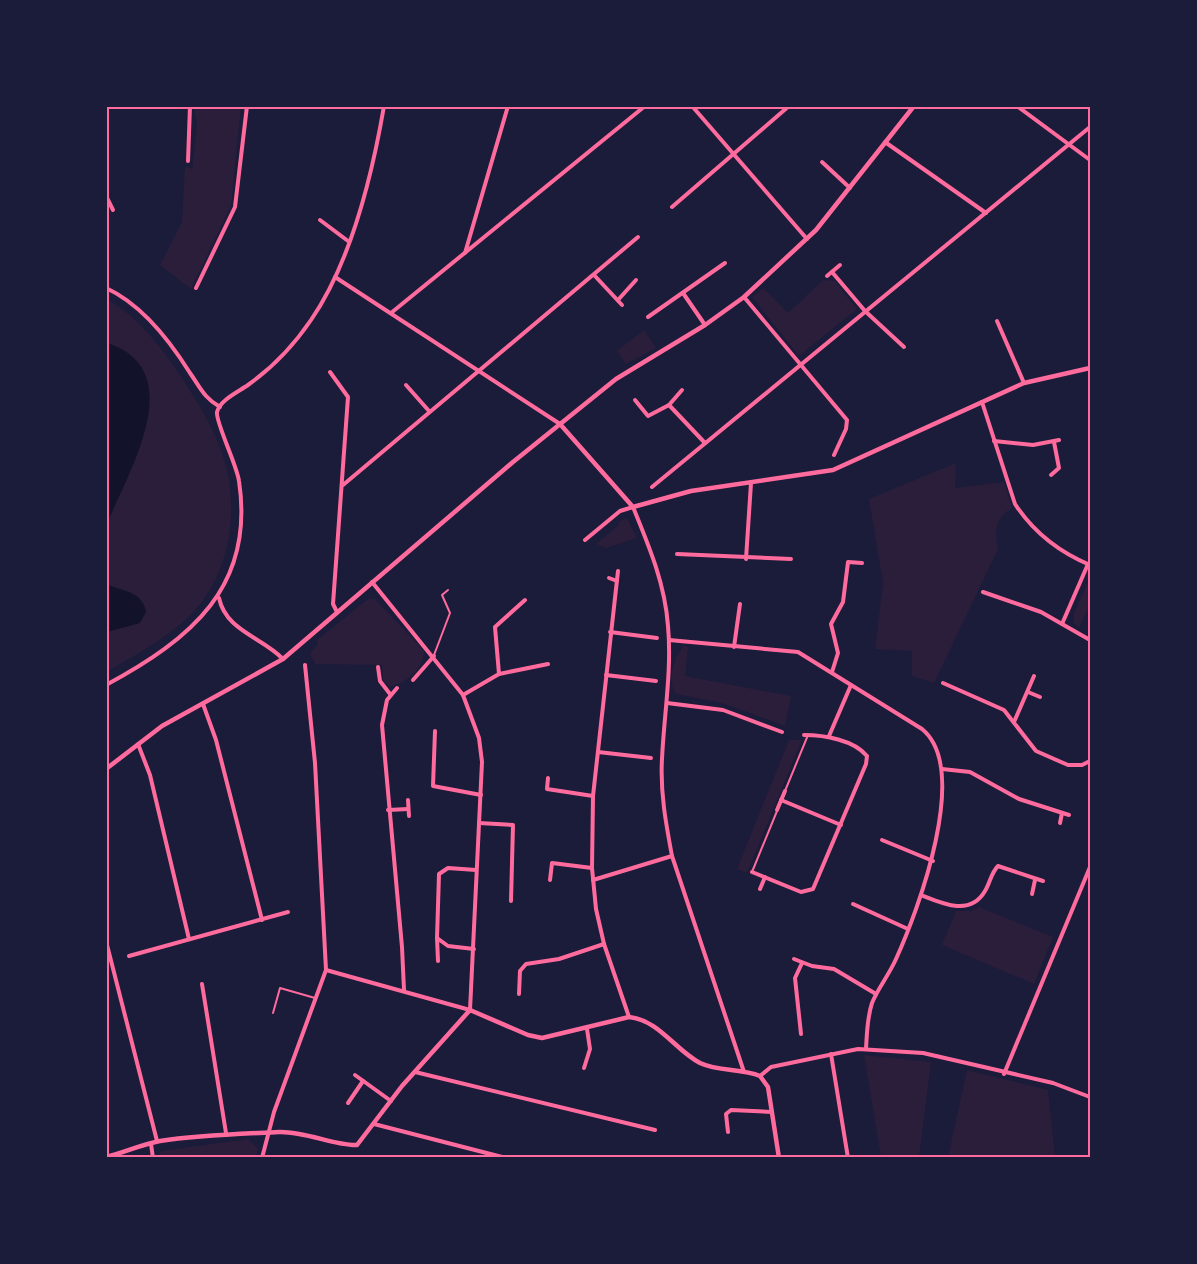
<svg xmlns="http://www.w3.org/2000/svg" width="1197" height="1264" font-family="'Asap Condensed',sans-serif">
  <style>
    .green { fill: #2a1e3b }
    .water { fill: #12122b }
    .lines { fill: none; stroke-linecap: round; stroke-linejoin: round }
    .service { stroke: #ff6b9d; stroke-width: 2 }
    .minor { stroke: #ff6b9d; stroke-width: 4 }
    .tertiary { stroke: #ff6b9d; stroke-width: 4.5 }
    .neatline { fill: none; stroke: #ff6b9d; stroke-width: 2 }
  </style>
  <rect width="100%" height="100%" fill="#1b1b3a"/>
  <g class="green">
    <polygon points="194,107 241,107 231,206 191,289 160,265 182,222 185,166 192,169 197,125"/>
    <polygon points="823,280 835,281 857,309 799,356 752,297 763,288 788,313"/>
    <path d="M106 299C138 314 171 360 189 389 200 407 211 425 219 445 243 503 232 580 183 622 160 642 133 656 107 672Z"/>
    <polygon points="644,330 656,348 626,364 617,351"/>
    <path d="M956 463 955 488 1004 482 1012 508C995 518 994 531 998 549L934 683 912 676V651L875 649 883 583 869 499Z"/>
    <polygon points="627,518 637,538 606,548 596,544 619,525 620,521"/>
    <polygon points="1090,578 1090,604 1079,628 1074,623 1074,613"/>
    <path d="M368 599H375L424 651C424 668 407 683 390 687L383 680 382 665 315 664 310 653 318 644 317 640Z"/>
    <path d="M684 646 688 647 685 676 791 696 785 726 722 703 676 694C666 680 674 657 684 646Z"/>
    <polygon points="789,740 802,740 747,873 737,869"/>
    <polygon points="979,907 1053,937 1034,984 942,945 956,911 971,911"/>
    <polygon points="864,1055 931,1062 919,1157 881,1157"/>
    <polygon points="967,1070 1048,1090 1055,1157 948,1157"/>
    <polygon points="248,1139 258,1148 256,1157 159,1157 161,1151"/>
  </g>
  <g class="water">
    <path d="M107 343C192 370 127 474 107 524Z"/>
    <path d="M106 584C122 591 143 591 146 612L140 623 107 632Z"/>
  </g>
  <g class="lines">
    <g class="service">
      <polyline points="434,655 450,613 442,595 448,590"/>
      <polyline points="785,791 808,735"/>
      <polyline points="752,872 777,811"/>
      <polyline points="273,1013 280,988 315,998"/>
    </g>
    <g class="minor">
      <polyline points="692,106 807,239"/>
      <polyline points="1017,106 1090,160"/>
      <polyline points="885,142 986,213"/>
      <polyline points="188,161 190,106"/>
      <polyline points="822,162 850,188"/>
      <polyline points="106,196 113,210"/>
      <polyline points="672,207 789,106"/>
      <polyline points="320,220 348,241"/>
      <polyline points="465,253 508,106"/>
      <polyline points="832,272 865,311 904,347"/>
      <polyline points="594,275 622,305"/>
      <polyline points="827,276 840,265"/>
      <polyline points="335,277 560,424"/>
      <path d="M106 288C141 304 170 341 190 373 200 387 204 398 220 407"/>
      <polyline points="196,288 235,207 247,106"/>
      <polyline points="683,293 705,325"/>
      <polyline points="744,297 847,420 846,429 834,455"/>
      <polyline points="618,300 636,280"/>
      <polyline points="391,313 645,106"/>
      <polyline points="648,317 725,263"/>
      <polyline points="997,321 1024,383"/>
      <polyline points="330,372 348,397 333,604 337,612"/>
      <polyline points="406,385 429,411"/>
      <polyline points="635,400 648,416 669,405 682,390"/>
      <path d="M982 402 1015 504C1034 533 1059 552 1090 565"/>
      <polyline points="669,405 705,443"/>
      <polyline points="994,441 1033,445 1059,440"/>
      <polyline points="1051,475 1059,468 1054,442"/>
      <polyline points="343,485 638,237"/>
      <polyline points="652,487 1090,127"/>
      <path d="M585 540 620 511 633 507C649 546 665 584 668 626 672 670 664 715 662 759 660 792 666 824 672 856L744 1072"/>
      <polyline points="677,554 791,559"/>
      <polyline points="746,559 751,483"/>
      <polyline points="618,571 593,796 592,868 596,909 604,944 629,1017"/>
      <polyline points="609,578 617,581"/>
      <polyline points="983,592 1041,612 1090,640"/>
      <path d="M219 598C226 631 262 637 283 659"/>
      <polyline points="1062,624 1088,564"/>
      <polyline points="610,632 657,638"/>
      <path d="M669 640 798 652 922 729C971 769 918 911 896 959 889 975 878 988 872 1003 867 1018 867 1033 866 1049"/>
      <polyline points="734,647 740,604"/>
      <polyline points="378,667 380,681 390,694"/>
      <polyline points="832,672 838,653 831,624 843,602 848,562 862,563"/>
      <polyline points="499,674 495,627 525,600"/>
      <polyline points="606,675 656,681"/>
      <polyline points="413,680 434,656"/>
      <polyline points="943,683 1004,710 1036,751 1068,765 1082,765 1090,761"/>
      <path d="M106 685C191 639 255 587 239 481 237 465 215 421 217 412 220 400 238 392 248 385 272 368 294 345 311 320 351 262 372 176 384 106"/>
      <polyline points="397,688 387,700 382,725 402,947 404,990"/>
      <polyline points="1028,692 1040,697"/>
      <polyline points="463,695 499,674 548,664"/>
      <polyline points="667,703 723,710 782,732"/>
      <polyline points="203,704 216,740 262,920"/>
      <polyline points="1014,722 1034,676"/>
      <polyline points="435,731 433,786 481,795"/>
      <polyline points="829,736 851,685"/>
      <polyline points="138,744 150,775 189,939"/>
      <polyline points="598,752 651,758"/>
      <polyline points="942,769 970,772 1019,799 1069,815"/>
      <polyline points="548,778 547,789 593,796"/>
      <polyline points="408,800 409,816"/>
      <polyline points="781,800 841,825"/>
      <polyline points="388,810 408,809"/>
      <polyline points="777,810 785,791"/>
      <polyline points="479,823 513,825 511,901"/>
      <polyline points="1060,823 1062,813"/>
      <polyline points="882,840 933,861"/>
      <path d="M752 872 801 892 813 889 866 764 867 756C854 740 824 735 804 735"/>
      <polyline points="550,880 552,863 592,868"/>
      <polyline points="593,880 672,856"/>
      <polyline points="760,889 765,877"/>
      <polyline points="1032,894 1035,880"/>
      <path d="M921 895C941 903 970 917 985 891 990 883 991 873 998 866L1043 881"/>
      <polyline points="853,904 908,929"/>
      <polyline points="437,938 439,874 448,868 476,870"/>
      <polyline points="106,941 157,1141"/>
      <polyline points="129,956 288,912"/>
      <polyline points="794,959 812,966 834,969 876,994"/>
      <polyline points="438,961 437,938 448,946 474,949"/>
      <polyline points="326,970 470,1010 482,762 479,738 463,695 372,582"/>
      <polyline points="202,984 226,1133"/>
      <polyline points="519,994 520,971 526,964 559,959 604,944"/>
      <polyline points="801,1034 795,978 802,963"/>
      <polyline points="831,1054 848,1158"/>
      <polyline points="584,1068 590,1049 587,1029"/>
      <polyline points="415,1072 655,1130"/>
      <polyline points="1004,1074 1090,867"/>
      <polyline points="355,1075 391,1101"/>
      <polyline points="760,1076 771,1067 858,1049 923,1053 1053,1083 1090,1097"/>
      <polyline points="348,1103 363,1081"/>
      <polyline points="374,1124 506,1158"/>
      <polyline points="728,1132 726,1114 731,1110 772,1112"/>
      <polyline points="151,1144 153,1158"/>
      <polyline points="262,1158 274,1112 326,970 315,763 305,665"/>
    </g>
    <g class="tertiary">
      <polyline points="560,424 633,507 691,491 833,470 1024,383 1090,368"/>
      <polyline points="106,769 162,726 283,659 513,462 616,379 705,325 744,297 816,230 914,106"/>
      <path d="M106 1157C124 1153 142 1144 160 1141 200 1135 240 1134 279 1132 305 1131 335 1146 357 1145L402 1086 470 1010 528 1035 542 1038 629 1017C659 1020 675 1050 700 1063 719 1072 741 1068 760 1076L768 1087 779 1158"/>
    </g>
  </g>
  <rect width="1197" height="1264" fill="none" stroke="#1b1b3a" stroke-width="216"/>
  <rect x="108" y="108" width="981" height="1048" class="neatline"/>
</svg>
